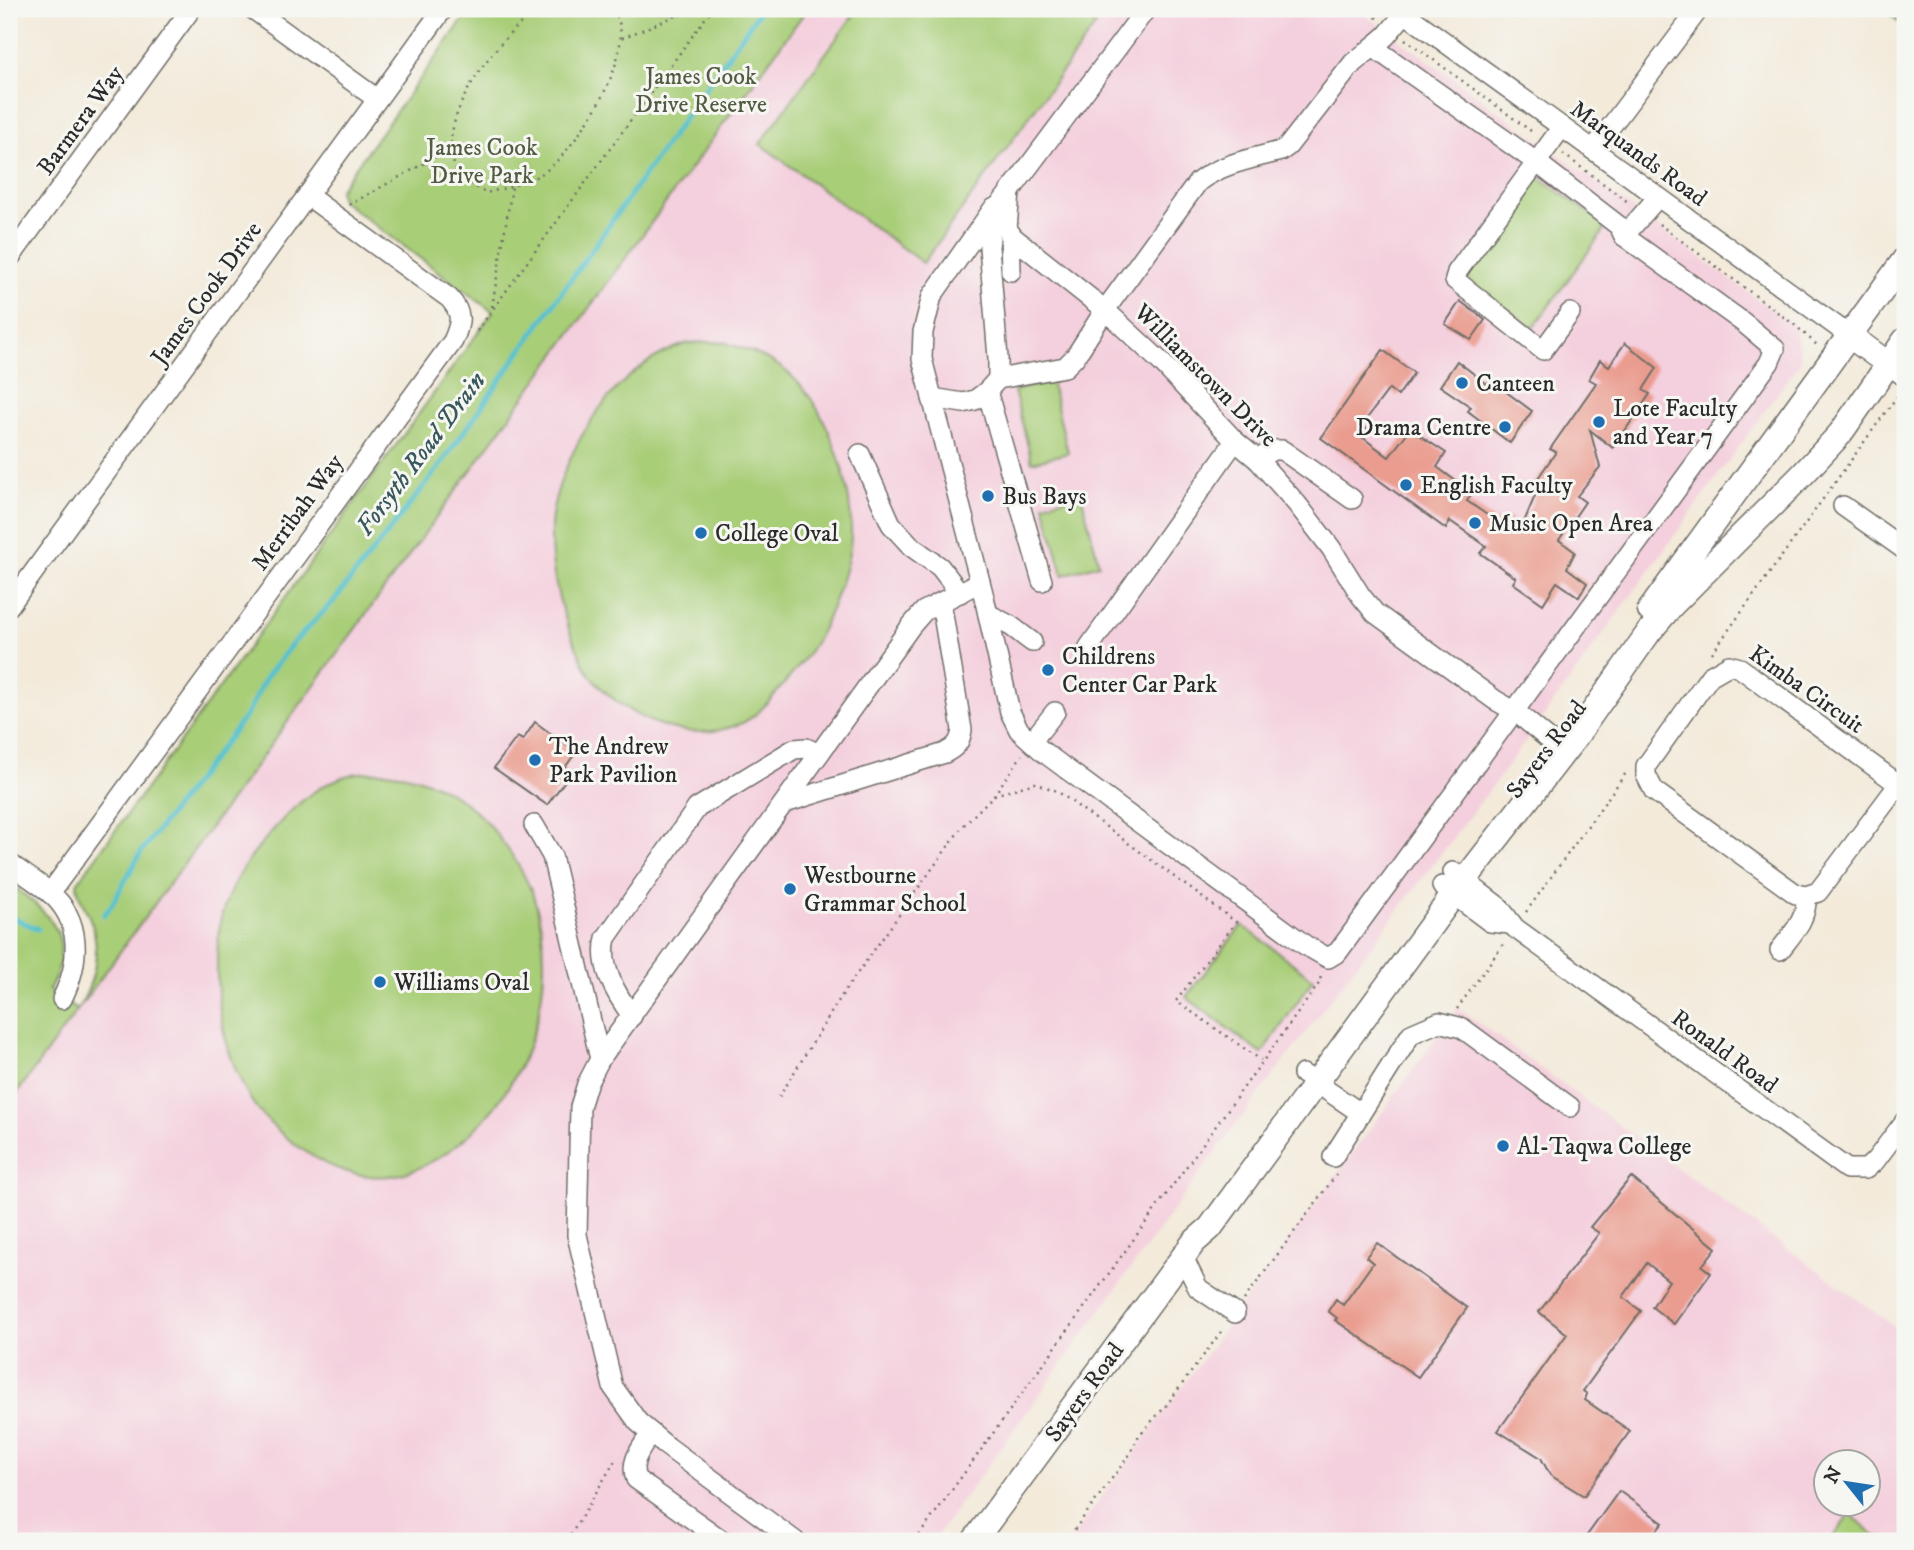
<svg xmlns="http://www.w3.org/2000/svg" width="1914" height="1550" font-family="'IM FELL DW Pica',serif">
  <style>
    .built { fill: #f4cfdd; fill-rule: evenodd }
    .green { fill: #a9ce78; stroke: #6a7c52; stroke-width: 2 }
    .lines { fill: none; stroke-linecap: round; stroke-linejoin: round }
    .stream { stroke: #55c1cf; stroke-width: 5 }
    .building { fill: #ea9c8f }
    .minor-casing { stroke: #716e68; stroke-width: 22 }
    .major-casing { stroke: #716e68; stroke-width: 27 }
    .path { stroke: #716e68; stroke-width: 2.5; stroke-dasharray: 2 5; stroke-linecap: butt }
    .minor { stroke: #fff; stroke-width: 19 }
    .major { stroke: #fff; stroke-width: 24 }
    .poi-dot { fill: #1f6fb2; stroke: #f6f6f2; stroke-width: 2.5 }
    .labels { text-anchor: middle; stroke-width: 6; stroke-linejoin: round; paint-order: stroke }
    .park-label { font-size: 24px; fill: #515c42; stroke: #f6f6f2 }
    .street-label { font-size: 24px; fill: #2b2b2b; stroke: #f6f6f2 }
    .poi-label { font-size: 24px; fill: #2b2b2b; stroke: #f6f6f2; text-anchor: start }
    .water-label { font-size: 26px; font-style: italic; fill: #38585c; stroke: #f6f6f2 }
  </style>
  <rect width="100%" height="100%" fill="#f6f6f2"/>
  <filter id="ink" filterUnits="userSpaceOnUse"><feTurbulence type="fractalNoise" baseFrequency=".0143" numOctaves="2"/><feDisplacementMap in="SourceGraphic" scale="14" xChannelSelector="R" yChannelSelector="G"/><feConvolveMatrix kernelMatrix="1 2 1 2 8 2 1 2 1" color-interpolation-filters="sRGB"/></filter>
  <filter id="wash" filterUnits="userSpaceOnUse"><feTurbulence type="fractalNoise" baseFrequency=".00686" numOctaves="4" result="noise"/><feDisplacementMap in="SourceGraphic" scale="28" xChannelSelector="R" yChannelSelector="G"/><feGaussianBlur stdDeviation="1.57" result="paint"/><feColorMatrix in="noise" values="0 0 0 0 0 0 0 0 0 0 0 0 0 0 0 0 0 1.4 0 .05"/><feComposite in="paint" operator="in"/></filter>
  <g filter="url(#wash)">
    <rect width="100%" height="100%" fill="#f3eada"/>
    <g class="built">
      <polygon points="807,9 1357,9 1795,326 1801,361 1506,768 1222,1143 933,1541 9,1541 9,1104"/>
      <path d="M1458 1008 1905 1334V1541H1070ZM1826 1462H1868V1504H1826Z"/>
    </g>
    <g class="green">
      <path d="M471 9H807L9 1104V883C49 913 79 937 49 990L77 1010C95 983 102 950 90 919 85 906 77 897 77 883L493 312 341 200 339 190Z"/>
      <polygon points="858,9 1073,9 1096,25 923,263 760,144"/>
      <polygon points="1882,9 1905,9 1905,26"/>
      <polygon points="1539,177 1607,226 1533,328 1472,284 1467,276"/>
      <path d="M723 342C744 349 764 355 782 368 828 402 853 484 851 538 849 566 837 596 826 621 817 644 800 665 784 684 772 697 758 717 740 724 688 745 630 721 594 680 585 670 580 655 574 642 558 603 550 569 551 527 552 491 576 441 597 412 619 382 649 356 685 344 697 341 711 343 723 342Z"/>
      <polygon points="1051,381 1068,453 1032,462 1014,391"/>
      <polygon points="1081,494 1099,564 1063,575 1044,504"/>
      <path d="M387 772C433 777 470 799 498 836 512 854 525 874 533 895 563 983 530 1087 458 1144 432 1164 403 1180 369 1176 344 1174 320 1162 300 1148 282 1135 263 1119 251 1100 227 1061 217 1013 217 968 217 948 218 924 225 905 235 876 254 852 274 829 296 804 320 782 353 774 363 771 377 772 387 772Z"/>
      <polygon points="1242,925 1313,979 1262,1054 1186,997"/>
      <polygon points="1850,1514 1882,1541 1830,1541"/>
    </g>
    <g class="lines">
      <g class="stream">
        <polyline points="104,915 111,906 141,852 247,714 266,677 293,643 333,602 437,470 761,9"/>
        <polyline points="9,916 38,929"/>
      </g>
    </g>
    <g id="blocks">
      <g class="building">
        <polygon points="1460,301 1485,320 1471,340 1445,324"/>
        <polygon points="1625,343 1657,368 1643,390 1650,394 1613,448 1590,430 1600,467 1577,496 1585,502 1559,540 1575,552 1567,568 1587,583 1579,597 1557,582 1543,604 1513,583 1516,578 1480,553 1486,546 1450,521 1446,529 1321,438 1383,350 1414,373 1398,396 1389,389 1362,425 1368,430 1362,437 1389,457 1410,429 1446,453 1437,467 1472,493 1467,501 1500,524 1506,516 1522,527 1537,491 1531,488 1556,452 1550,449 1596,383 1589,379 1600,360 1609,366"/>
        <polygon points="1457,361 1487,384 1490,380 1532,411 1510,443 1468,411 1471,407 1440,386"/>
        <polygon points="535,722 576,752 564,769 570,774 547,805 494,768 517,737 523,740"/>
        <polygon points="1631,1177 1716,1248 1702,1266 1711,1273 1674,1324 1652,1307 1669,1281 1647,1263 1623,1297 1641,1311 1583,1391 1587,1394 1585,1400 1630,1431 1584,1496 1550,1475 1541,1458 1498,1431 1567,1334 1539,1312 1599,1233 1590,1227"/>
        <polygon points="1377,1243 1467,1308 1418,1377 1335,1320 1337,1318 1328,1311 1336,1299 1343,1305 1373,1263 1366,1257"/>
        <polygon points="1619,1491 1663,1523 1648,1541 1583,1541"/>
      </g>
    </g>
  </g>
  <g filter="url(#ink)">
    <use href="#blocks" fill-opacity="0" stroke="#716e68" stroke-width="2"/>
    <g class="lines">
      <g class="minor-casing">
        <g id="minor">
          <polyline points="253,9 377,99"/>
          <polyline points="1399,9 1850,336"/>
          <polyline points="1373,47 1386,36 1405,13"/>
          <polyline points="1562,127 1457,272 1455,280 1543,350 1570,313"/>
          <polyline points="1593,150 1699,9"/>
          <path d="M1000 205 993 209 932 296 923 332 922 359 984 597 1010 712 1019 730 1042 751 1305 945 1328 958 1338 952 1769 363 1775 349 1744 323 1624 236 1619 226 1536 162 1373 47 1353 63 1288 146 1281 151C1254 158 1220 164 1198 182L1105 310 1014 238 1007 229 1010 191"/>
          <polyline points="1010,233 1011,271"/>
          <polyline points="1624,236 1658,197"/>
          <polyline points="9,259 191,9"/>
          <polyline points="1888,364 1905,377"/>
          <polyline points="998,379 1065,367 1075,357 1105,310 1162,363 1235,441 1258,460 1297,504 1331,548 1361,596 1375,613 1495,700 1516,712 1552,742"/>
          <polyline points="987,391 1042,581"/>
          <polyline points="932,398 963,403 975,400 987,391 998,379 998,358 989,247 991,228 1000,205 1146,9"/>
          <polyline points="860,454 891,524 912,547 940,567 960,593"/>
          <polyline points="1258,460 1272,450 1282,450 1352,499"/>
          <polyline points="1843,506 1905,550"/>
          <polyline points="9,606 443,9"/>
          <polyline points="988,614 1011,626 1032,642"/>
          <polyline points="1089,647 1235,441"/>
          <polyline points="1032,741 1055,712"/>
          <polyline points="1899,784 1818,892 1806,896 1796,894 1654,791 1646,775 1646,766 1710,676 1729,665 1740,668 1905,789"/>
          <path d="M785 803 945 753C956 747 960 743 962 730L941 602"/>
          <polyline points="534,825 552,856 600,1059"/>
          <path d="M9 863C22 873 37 882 49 892 83 920 80 963 62 999"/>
          <polyline points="1453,872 1499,907 1515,928 1847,1169 1866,1169 1875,1161 1905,1121"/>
          <polyline points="1442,886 1490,922 1510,924"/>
          <path d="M50 893 453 341C461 323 463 313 449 298L308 196"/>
          <path d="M1780 950C1793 933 1808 918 1806 896"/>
          <path d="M632 1016C616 994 599 966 606 938L697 808 794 749 806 748 819 754"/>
          <polyline points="1303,1074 1359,1112"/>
          <polyline points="1333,1157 1411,1034 1439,1022 1462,1028 1570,1107"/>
          <polyline points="1183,1257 1198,1288 1235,1313"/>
          <path d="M651 1433C642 1448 629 1461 636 1479L723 1541"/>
          <polyline points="795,1541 664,1444 638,1422 613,1387 577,1235 580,1107 587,1084 600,1059 911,626 924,611 980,582"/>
        </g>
      </g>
      <g class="major-casing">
        <g id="major">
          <polyline points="1850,336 1888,364"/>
          <polyline points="1650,610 1905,259"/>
          <polyline points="974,1541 1194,1242 1210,1228 1454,894 1574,739 1649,632 1672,605 1804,473 1840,434 1905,340"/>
        </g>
      </g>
      <g class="path">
        <path d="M545 9C537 13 528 18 521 23 487 54 430 127 459 175 465 183 478 188 486 193 506 188 531 182 547 170 579 145 644 45 612 9"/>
        <polyline points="1364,9 1377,18"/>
        <polyline points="622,38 693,9"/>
        <polyline points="1405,39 1535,134"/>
        <polyline points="1563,154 1628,202"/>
        <polyline points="349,205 450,149"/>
        <polyline points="1659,224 1796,326 1818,346"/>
        <polyline points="1899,239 1905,230"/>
        <polyline points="492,307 512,187"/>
        <polyline points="477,331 712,9"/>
        <polyline points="1712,653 1898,395"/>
        <polyline points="994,795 1035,783 1057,791 1236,922 1176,1001 1261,1060"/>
        <polyline points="1526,912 1628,770"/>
        <polyline points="1457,1009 1504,943"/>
        <polyline points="779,1097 844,992 962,827 994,795 1022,755"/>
        <polyline points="1244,1300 1336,1175"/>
        <polyline points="567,1541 615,1461"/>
        <polyline points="915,1541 1318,985 1322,974"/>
        <polyline points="1066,1541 1130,1454 1139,1435 1165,1407 1224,1328"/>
      </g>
      <use href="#minor" class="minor"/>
      <use href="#major" class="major"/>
    </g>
  </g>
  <g class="poi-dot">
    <circle cx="1462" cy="383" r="7"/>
    <circle cx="1599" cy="422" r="7"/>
    <circle cx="1505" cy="427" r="7"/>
    <circle cx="1406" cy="485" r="7"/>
    <circle cx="988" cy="496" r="7"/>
    <circle cx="1475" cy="523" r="7"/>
    <circle cx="701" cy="533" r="7"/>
    <circle cx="1048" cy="670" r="7"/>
    <circle cx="535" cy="760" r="7"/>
    <circle cx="790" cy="889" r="7"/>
    <circle cx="380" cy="982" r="7"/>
    <circle cx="1503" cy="1146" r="7"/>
  </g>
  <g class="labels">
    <g class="park-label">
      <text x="701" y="84">James Cook<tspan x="701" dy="28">Drive Reserve</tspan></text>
      <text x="482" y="155">James Cook<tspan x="482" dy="28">Drive Park</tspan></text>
    </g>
    <g class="street-label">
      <text transform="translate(80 120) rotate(-54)" y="8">Barmera Way</text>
      <text transform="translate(1639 153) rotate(36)" y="8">Marquands Road</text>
      <text transform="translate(206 293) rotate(-54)" y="8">James Cook Drive</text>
      <text transform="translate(1206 375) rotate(45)" y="8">Williamstown Drive</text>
      <text transform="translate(297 512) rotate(-54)" y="8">Merribah Way</text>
      <text transform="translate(1807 689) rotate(35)" y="8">Kimba Circuit</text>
      <text transform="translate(1546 749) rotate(-53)" y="8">Sayers Road</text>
      <text transform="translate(1725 1051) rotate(36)" y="8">Ronald Road</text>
      <text transform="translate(1084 1392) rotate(-54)" y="8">Sayers Road</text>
    </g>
    <g class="poi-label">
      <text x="1476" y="391">Canteen</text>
      <text x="1613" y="416">Lote Faculty<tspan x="1613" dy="28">and Year 7</tspan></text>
      <text x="1491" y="435" text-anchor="end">Drama Centre</text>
      <text x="1420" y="493">English Faculty</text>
      <text x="1002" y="504">Bus Bays</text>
      <text x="1489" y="531">Music Open Area</text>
      <text x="715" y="541">College Oval</text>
      <text x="1062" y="664">Childrens<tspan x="1062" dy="28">Center Car Park</tspan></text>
      <text x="549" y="754">The Andrew<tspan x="549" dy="28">Park Pavilion</tspan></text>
      <text x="804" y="883">Westbourne<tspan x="804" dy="28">Grammar School</tspan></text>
      <text x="394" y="990">Williams Oval</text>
      <text x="1517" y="1154">Al-Taqwa College</text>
    </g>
    <g class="water-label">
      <text transform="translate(420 453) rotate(-53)" y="9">Forsyth Road Drain</text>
    </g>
  </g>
  <rect width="1914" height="1550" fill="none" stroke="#f6f6f2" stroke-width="35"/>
  <g transform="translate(1847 1483) rotate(300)"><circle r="33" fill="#f6f6f2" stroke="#a5a5a2" stroke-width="2"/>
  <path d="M0-5L12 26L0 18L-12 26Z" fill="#1f6fb2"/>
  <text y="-10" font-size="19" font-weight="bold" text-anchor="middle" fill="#2b2b2b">N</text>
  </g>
</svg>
